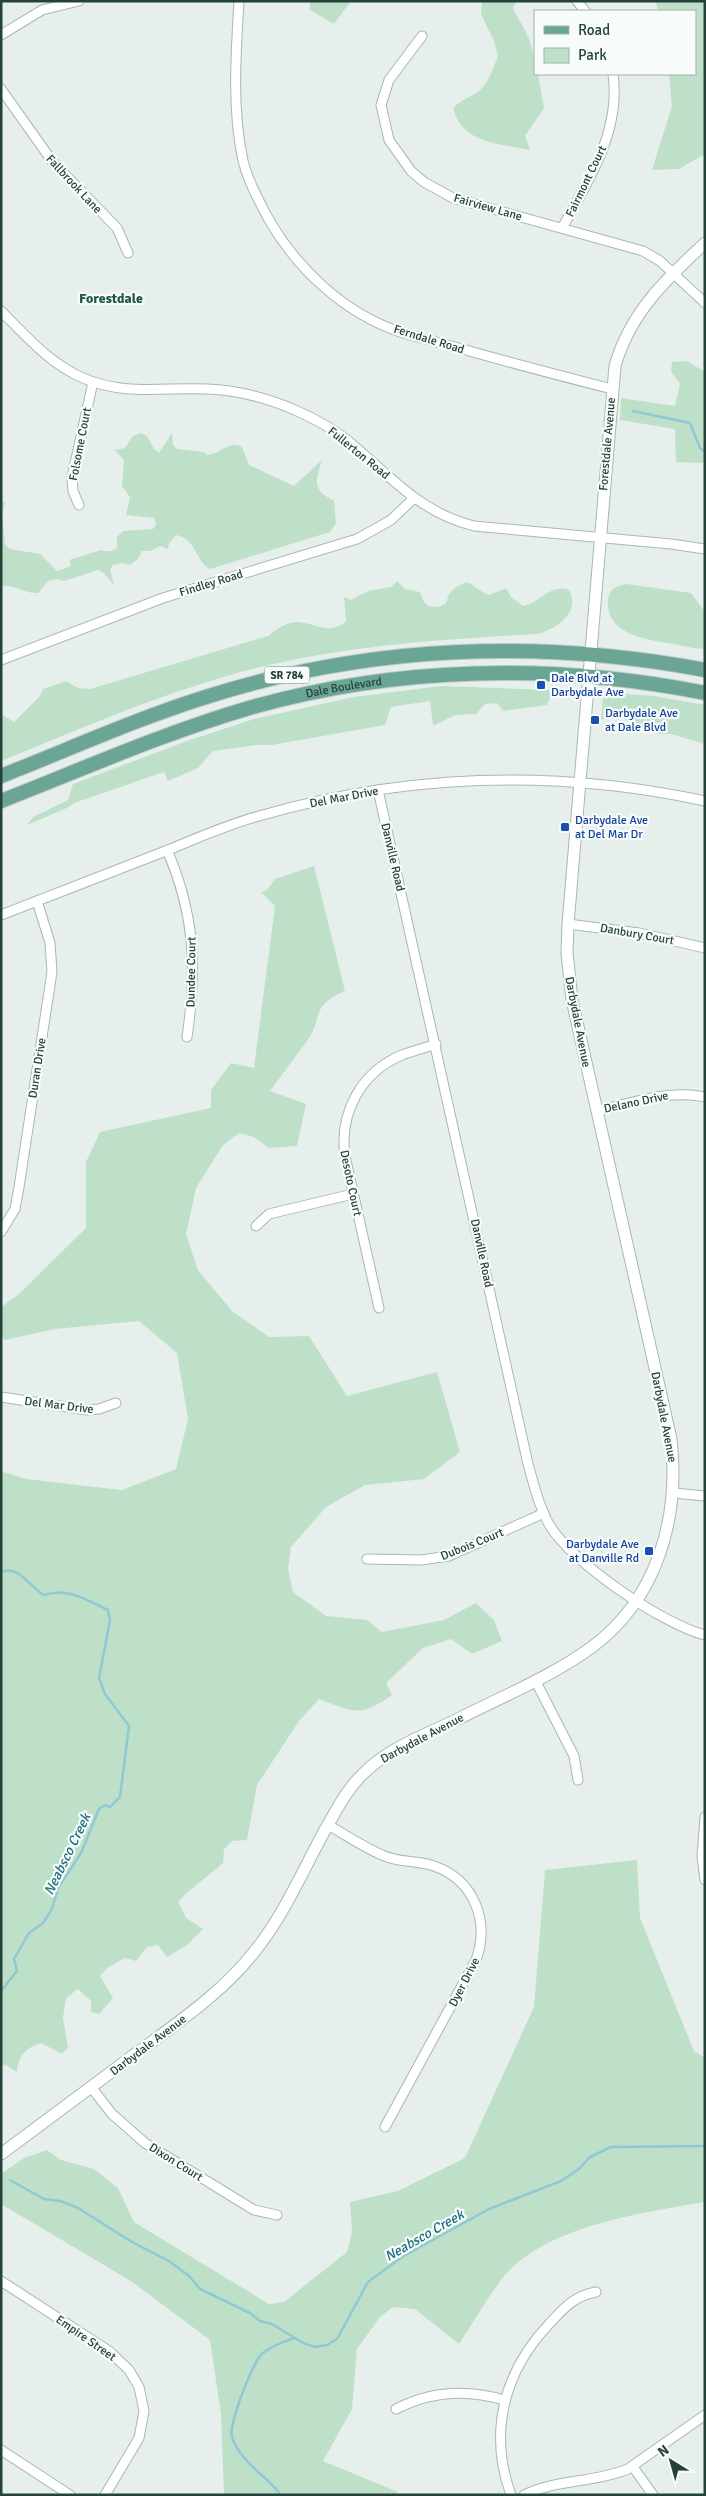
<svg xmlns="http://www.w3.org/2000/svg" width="706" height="2496" font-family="Signika,sans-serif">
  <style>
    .green { fill: #bfe0c8 }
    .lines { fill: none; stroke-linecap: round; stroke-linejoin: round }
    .stream { stroke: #8ec9d4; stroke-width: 2.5 }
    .minor-casing { stroke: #a8b8b2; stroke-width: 11 }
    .tertiary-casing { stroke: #a8b8b2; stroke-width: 13 }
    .primary-casing { stroke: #c2cac8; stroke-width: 16 }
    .minor { stroke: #fff; stroke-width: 9 }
    .tertiary { stroke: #fff; stroke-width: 11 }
    .primary { stroke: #6aa596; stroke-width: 14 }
    .transit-dot { fill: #1a4fb4; stroke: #f7fbf9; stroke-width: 2 }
    .labels { text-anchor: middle; stroke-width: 4.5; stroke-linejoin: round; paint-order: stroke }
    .shield { fill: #f7fbf9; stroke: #637a73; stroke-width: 1 }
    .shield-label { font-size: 11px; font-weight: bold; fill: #24423a }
    .street-label { font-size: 12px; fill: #24423a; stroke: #f7fbf9 }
    .transit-label { font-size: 12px; fill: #164399; stroke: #f7fbf9; text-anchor: start }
    .neighbourhood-label { font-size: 14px; font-weight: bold; fill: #1f5548; stroke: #f7fbf9 }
    .water-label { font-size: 14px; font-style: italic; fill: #1c6f80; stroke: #f7fbf9 }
  </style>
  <rect width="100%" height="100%" fill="#e6efeb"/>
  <g class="green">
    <polygon points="310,1 351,1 334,24 310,10"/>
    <path d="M482 1H517L513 8C526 34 535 42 535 74H538L544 108 525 136 530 150C500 143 463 145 453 108 461 100 467 99 476 93 488 86 493 68 498 56L494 41 481 14Z"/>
    <polygon points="655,1 705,1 705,154 679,169 652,170 672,106 669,74 695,74 695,11 659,11"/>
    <polygon points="687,361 705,372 705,463 676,462 675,429 620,420 621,398 675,406 680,384 671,371 672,362"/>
    <path d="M141 433 147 436 154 449 159 453 172 433 173 445 177 449 204 452 207 455C222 454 227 440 242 447L249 465 294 486 322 460C316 481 311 489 334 501L336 523 330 532 210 569C195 561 197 539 176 535L169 543 168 549 160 546 150 551H142L138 559 130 565 122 563 113 565 110 569 114 585 104 573 98 570 64 581 58 579 48 581 38 593C25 594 15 584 1 586V502H5L2 515 5 544 10 549 40 554 57 571 71 566 69 560 101 550C107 552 112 552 117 548V537L123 531 153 529 156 524 154 518 126 515 130 497 122 486 124 460 115 450 125 448 133 436Z"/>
    <path d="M397 581 405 589 420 592 424 602 428 606 439 607 446 603 449 594 456 587 466 582C475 585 480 592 489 595L506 588 511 597 523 606C540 603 551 583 569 590 581 612 557 629 537 634 445 639 354 645 264 666 174 688 87 726 1 761V714L14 722 40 696 43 689 66 681 78 688 90 689 268 636C276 630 286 622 297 622 316 623 330 636 346 621L344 597 351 600 368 591 391 587Z"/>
    <path d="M626 584 691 593 705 612V649C695 649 684 646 674 644 649 640 605 635 608 600 609 589 616 586 626 584Z"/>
    <polygon points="441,686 549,690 551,695 547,705 503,711 497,703 485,704 476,714 455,715 433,726 430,701 391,707 385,725 272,745 256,745 213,751 198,768 168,781 164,772 74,803 67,808 27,825 33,817 68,800 73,784 187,741 254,719 354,697"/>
    <polygon points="611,693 654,696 705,705 705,744 671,734 657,734 621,717 610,717 601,720 603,697"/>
    <path d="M314 866 345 991C309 1007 324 1017 307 1041 295 1058 282 1074 270 1091L306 1104 297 1146 269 1148 254 1137 239 1133 223 1145 196 1188 186 1234 198 1270 232 1311 269 1337 309 1336 347 1396 437 1372 460 1452 424 1479 365 1485 326 1507 291 1547 288 1568 293 1592 326 1616 367 1620 382 1632 444 1620 476 1603 494 1620 502 1641 472 1654 451 1639 423 1648 386 1683 392 1695C359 1718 354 1712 319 1699L299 1721 257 1785 247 1840 232 1841 224 1849 223 1863C207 1878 193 1885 178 1902L186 1918 203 1929 187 1945 167 1957 158 1945 147 1947 136 1961 125 1958 107 1968 100 1976 113 1998 99 2014 91 2012V2001L78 1989 66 1998 63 2018 68 2048 62 2054 41 2043C26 2048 18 2055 17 2072L6 2065 1 2066V1471L26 1479 122 1490 176 1469 188 1419 177 1353 139 1321 55 1329 5 1340 1 1334V1307L19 1294 86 1228V1162L100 1132 211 1108V1090L231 1063 254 1068 275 906 261 892 267 890 275 879Z"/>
    <path d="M637 1860 640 1918 694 2051 705 2058V2202C641 2213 543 2226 501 2280 486 2300 473 2323 459 2344L415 2309 393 2307 380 2317 357 2349 352 2409 323 2461 398 2492 397 2495H224L221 2414 210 2340 131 2281 1 2204V2174L24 2158 47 2150 61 2160 94 2169 118 2188 134 2222 269 2304 284 2302 347 2252 352 2232 350 2202 398 2191 465 2158 534 2007 545 1870Z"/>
  </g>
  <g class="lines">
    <g class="stream">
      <polyline points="633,411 690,423 700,448 705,452"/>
      <path d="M1 1572C19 1564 30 1588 44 1595 67 1587 87 1600 108 1610L110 1620 99 1678 105 1694 129 1726 120 1797 110 1807 105 1805 99 1809 81 1853 58 1888 52 1909 43 1923 29 1933 14 1959 17 1971 1 1991"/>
      <polyline points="10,2180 44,2199 60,2201 78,2208 132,2242 169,2261 189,2276 200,2289 250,2313 260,2321 272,2324 303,2343 315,2347 327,2345 337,2339 368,2282 402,2257 489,2209 561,2181 579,2169 590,2157 611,2147 705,2146"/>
      <path d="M281 2495C266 2475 240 2462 232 2437 228 2426 253 2360 263 2353 272 2345 284 2342 294 2338"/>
    </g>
    <g class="minor-casing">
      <g id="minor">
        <path d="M239 1C236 53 232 104 242 156 246 177 258 199 268 218 297 269 344 313 400 332 424 339 449 345 473 352 519 365 565 377 612 389"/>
        <polyline points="577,1 585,11"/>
        <polyline points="1,35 42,10 79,1"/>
        <polyline points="422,36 389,80 381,105 389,140 411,171 424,182 453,198 643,251 660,261 705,303"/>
        <polyline points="1,89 52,161 117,228 128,253"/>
        <path d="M562 228C589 180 621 131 613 74"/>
        <path d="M1 311C26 336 50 364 83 378 124 396 164 387 207 389 237 390 267 398 295 410 313 418 332 428 347 440 390 475 418 512 474 526L671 544 705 549"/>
        <polyline points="79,505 73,491 72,477 93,382"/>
        <polyline points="1,660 163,598 357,539 391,520 414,498"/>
        <path d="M378 790 528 1464C534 1485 539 1507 550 1526 573 1563 662 1624 705 1635"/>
        <path d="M167 850C195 914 197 969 187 1037"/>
        <path d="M1 915C55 894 109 873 163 852 195 839 226 825 259 816 405 774 556 769 705 801"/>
        <polyline points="568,924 639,933 705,948"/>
        <path d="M597 1111C632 1103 669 1089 705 1097"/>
        <polyline points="256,1226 269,1214 353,1194"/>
        <polyline points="1,1232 15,1209 19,1187 52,972 50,943 37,901"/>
        <path d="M379 1308 345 1156C339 1113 361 1072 402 1055 413 1051 424 1048 436 1044"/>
        <polyline points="1,1397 87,1410 99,1409 116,1403"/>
        <polyline points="674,1493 705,1496"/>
        <polyline points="367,1559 421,1560 449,1556 544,1513"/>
        <polyline points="535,1680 574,1756 578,1780"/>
        <polyline points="705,1817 702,1856 705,1880"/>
        <path d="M328 1825C346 1835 363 1847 382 1855 398 1863 417 1860 434 1866 474 1880 490 1921 476 1960L385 2127"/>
        <polyline points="91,2087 112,2114 145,2143 254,2210 277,2215"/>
        <polyline points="1,2281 109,2351 129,2370 139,2387 144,2411 139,2438 105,2495"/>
        <path d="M396 2409C431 2391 467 2389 504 2400"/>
        <polyline points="1,2450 70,2495"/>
        <polyline points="633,2467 653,2495"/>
        <path d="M511 2495C488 2432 504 2371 550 2323 564 2308 574 2296 596 2292"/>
        <path d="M524 2495C556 2479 594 2483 628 2469L705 2415"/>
      </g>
    </g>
    <g class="tertiary-casing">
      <path id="tertiary" d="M1 2154C47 2120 93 2086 138 2052 180 2021 223 1992 255 1951 284 1915 303 1870 325 1830 337 1809 348 1787 366 1771 391 1747 425 1735 456 1720 501 1697 551 1677 592 1647 658 1598 680 1517 671 1439L572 1000 567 953 568 924 615 366C630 313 666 279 705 243"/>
    </g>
    <g class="primary-casing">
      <g id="primary">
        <path d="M1 776C70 749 138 718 209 696 370 645 539 639 705 670"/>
        <path id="s1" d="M1 801C83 769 164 733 249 708 397 666 554 663 705 693"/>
      </g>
    </g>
    <use href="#minor" class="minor"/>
    <use href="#tertiary" class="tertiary"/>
    <use href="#primary" class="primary"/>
  </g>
  <g class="transit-dot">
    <rect x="536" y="680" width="10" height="10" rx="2.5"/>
    <rect x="590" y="715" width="10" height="10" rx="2.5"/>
    <rect x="560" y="822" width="10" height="10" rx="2.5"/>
    <rect x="644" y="1546" width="10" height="10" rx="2.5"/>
  </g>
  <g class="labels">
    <rect class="shield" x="264.5" y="666.5" width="45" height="17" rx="4"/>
    <g class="shield-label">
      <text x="287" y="679">SR 784</text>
    </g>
    <g class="street-label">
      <text transform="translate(586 181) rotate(-64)" y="4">Fairmont Court</text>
      <text transform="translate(74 184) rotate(47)" y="4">Fallbrook Lane</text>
      <text transform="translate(488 207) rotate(16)" y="4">Fairview Lane</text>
      <text transform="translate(429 339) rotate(17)" y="4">Ferndale Road</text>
      <text transform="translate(80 444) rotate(-79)" y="4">Folsome Court</text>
      <text transform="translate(607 444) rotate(-85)" y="4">Forestdale Avenue</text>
      <text transform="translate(359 453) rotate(39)" y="4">Fullerton Road</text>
      <text transform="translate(211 583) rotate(-17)" y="4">Findley Road</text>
      <text dy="4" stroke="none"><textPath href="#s1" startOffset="362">Dale Boulevard</textPath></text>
      <text transform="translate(344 797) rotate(-11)" y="4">Del Mar Drive</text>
      <text transform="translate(393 857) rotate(77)" y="4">Danville Road</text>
      <text transform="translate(637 934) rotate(10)" y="4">Danbury Court</text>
      <text transform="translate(191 972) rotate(-89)" y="4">Dundee Court</text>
      <text transform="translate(578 1022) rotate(79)" y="4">Darbydale Avenue</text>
      <text transform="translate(37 1068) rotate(-81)" y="4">Duran Drive</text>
      <text transform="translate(636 1102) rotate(-12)" y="4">Delano Drive</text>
      <text transform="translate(351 1183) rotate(78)" y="4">Desoto Court</text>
      <text transform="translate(482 1253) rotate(78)" y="4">Danville Road</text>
      <text transform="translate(59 1405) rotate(7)" y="4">Del Mar Drive</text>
      <text transform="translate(664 1417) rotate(79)" y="4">Darbydale Avenue</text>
      <text transform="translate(472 1544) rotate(-22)" y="4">Dubois Court</text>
      <text transform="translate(422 1738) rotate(-28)" y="4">Darbydale Avenue</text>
      <text transform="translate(464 1982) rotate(-63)" y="4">Dyer Drive</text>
      <text transform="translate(148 2045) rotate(-37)" y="4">Darbydale Avenue</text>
      <text transform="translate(176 2162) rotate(32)" y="4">Dixon Court</text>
      <text transform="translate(86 2338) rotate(35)" y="4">Empire Street</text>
    </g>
    <g class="transit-label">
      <text x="551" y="682">Dale Blvd at<tspan x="551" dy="14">Darbydale Ave</tspan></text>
      <text x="605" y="717">Darbydale Ave<tspan x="605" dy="14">at Dale Blvd</tspan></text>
      <text x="575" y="824">Darbydale Ave<tspan x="575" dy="14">at Del Mar Dr</tspan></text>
      <text x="639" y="1548" text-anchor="end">Darbydale Ave<tspan x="639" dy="14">at Danville Rd</tspan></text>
    </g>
    <g class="neighbourhood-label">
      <text x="111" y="303">Forestdale</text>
    </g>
    <g class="water-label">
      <text transform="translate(67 1854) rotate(-64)" y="5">Neabsco Creek</text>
      <text transform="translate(424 2235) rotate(-30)" y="5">Neabsco Creek</text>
    </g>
  </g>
  <rect width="706" height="2496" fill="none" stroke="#24423a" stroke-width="5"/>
  <rect x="534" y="10" width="162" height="65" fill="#f7fbf9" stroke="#a3b1ad"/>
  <rect x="544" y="26" width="25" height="8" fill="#6aa596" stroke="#a3b1ad"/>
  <text x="578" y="35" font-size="15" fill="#24423a">Road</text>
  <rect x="544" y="48" width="25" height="15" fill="#bfe0c8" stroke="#a3b1ad"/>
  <text x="578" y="60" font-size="15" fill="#24423a">Park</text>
  <g transform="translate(671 2461) rotate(323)" stroke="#f7fbf9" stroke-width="4" paint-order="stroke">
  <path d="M0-4L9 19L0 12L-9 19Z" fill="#24423a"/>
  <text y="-8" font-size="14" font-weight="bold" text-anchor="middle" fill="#24423a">N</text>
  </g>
</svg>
